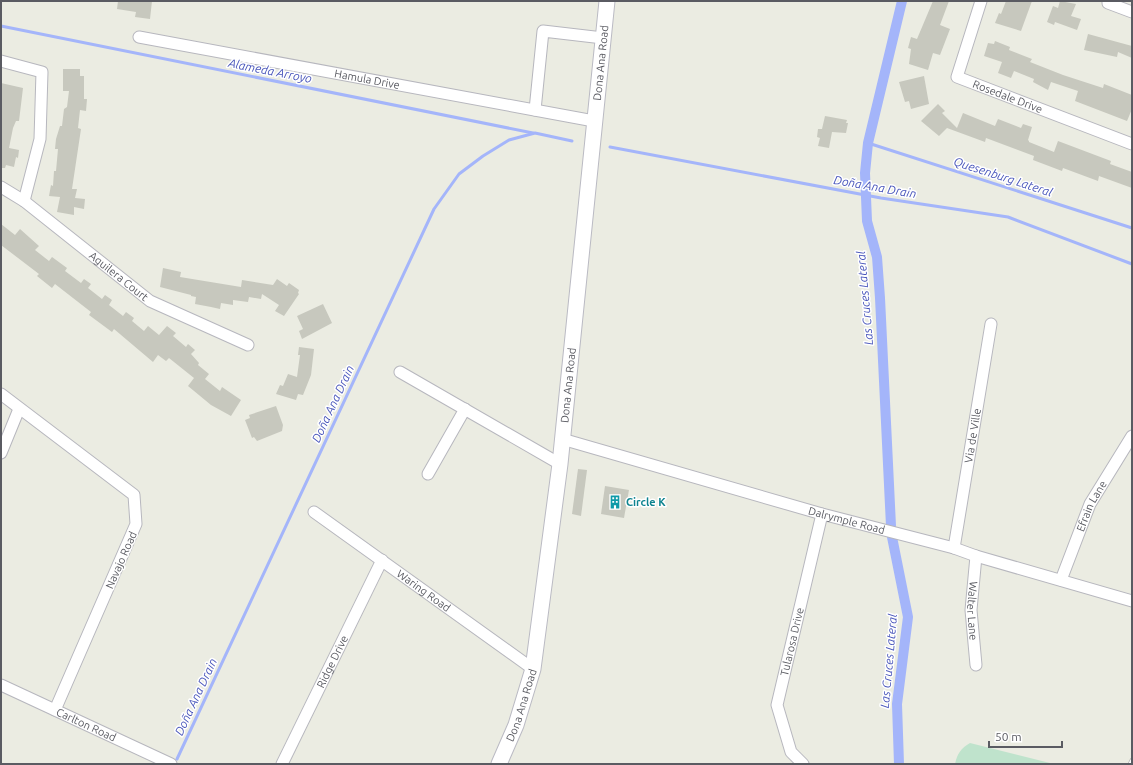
<svg xmlns="http://www.w3.org/2000/svg" width="1133" height="765" font-family="Ubuntu,sans-serif">
  <style>
    .pitch { fill: #bfe3cc }
    .lines { fill: none; stroke-linecap: round; stroke-linejoin: round }
    .stream { stroke: #a4b5fa; stroke-width: 3 }
    .canal { stroke: #a4b5fa; stroke-width: 10 }
    .building { fill: #c7c8be }
    .street-casing { stroke: #b7b7be; stroke-width: 13 }
    .secondary-casing { stroke: #babac3; stroke-width: 17 }
    .street { stroke: #fff; stroke-width: 11 }
    .secondary { stroke: #fff; stroke-width: 15 }
    .rail-casing { stroke: #b4b4b5; stroke-width: 4.5 }
    .rail { stroke: #fff; stroke-width: 3; stroke-dasharray: 9; stroke-linecap: butt }
    .labels { text-anchor: middle; stroke-width: 3; stroke-linejoin: round; paint-order: stroke }
    .street-label { font-size: 11px; fill: #5a5b62; stroke: #fff }
    .culture-label { font-size: 11px; font-weight: bold; fill: #0d838f; stroke: #fff; text-anchor: start }
    .water-label { font-size: 12px; font-style: italic; fill: #4956bb; stroke: #fff }
  </style>
  <rect width="100%" height="100%" fill="#ebece2"/>
  <path class="pitch" d="M970 743 1054 764H955C957 754 961 748 970 743Z"/>
  <g class="lines">
    <g class="stream">
      <polyline points="1,26 533,133"/>
      <polyline points="868,143 1132,228"/>
      <polyline points="610,147 881,198 1008,217 1132,264"/>
      <polyline points="177,759 434,209 459,174 483,156 509,140 535,133 572,141"/>
    </g>
    <g class="canal">
      <polyline points="891,526 880,298 877,257 867,221 865,173 868,143 902,1"/>
      <polyline points="892,537 908,617 897,704 899,764"/>
    </g>
  </g>
  <g class="building">
    <polygon points="118,1 152,1 150,19 135,17 136,12 117,9"/>
    <polygon points="933,1 949,1 940,25 950,29 940,55 933,53 928,70 909,64 911,49 908,48 911,37 917,39"/>
    <polygon points="1006,1 1032,1 1021,31 995,23 999,13 1001,14"/>
    <polygon points="1060,1 1076,4 1071,16 1081,19 1077,30 1055,22 1054,25 1047,22 1053,6 1058,8"/>
    <polygon points="1088,34 1132,46 1132,58 1118,52 1117,57 1084,50"/>
    <polygon points="995,41 1010,47 1009,50 1032,59 1030,62 1063,75 1103,88 1104,84 1132,95 1132,109 1127,121 1075,101 1078,91 1051,82 1048,90 1033,82 1034,79 1014,71 1011,78 998,73 1002,62 984,56 988,43 994,44"/>
    <polygon points="63,69 80,69 80,76 84,76 84,99 87,99 86,111 80,110 78,128 81,129 72,189 77,189 75,198 85,199 84,209 74,207 74,215 57,212 60,197 49,196 51,185 53,186 54,171 56,171 58,149 55,149 56,139 60,126 62,126 64,109 67,107 69,91 63,91"/>
    <polygon points="924,76 929,104 911,109 909,101 905,102 899,82"/>
    <polygon points="1,83 23,88 19,121 16,121 13,128 9,148 19,150 18,158 16,157 14,167 6,165 5,168 1,168"/>
    <polygon points="938,104 945,111 942,113 957,128 963,113 995,126 998,119 1021,128 1023,124 1032,127 1028,140 1029,141 1029,142 1054,152 1058,141 1111,161 1110,164 1132,172 1132,188 1099,176 1098,181 1063,168 1062,171 1033,160 1034,156 986,138 985,142 947,128 939,136 921,121"/>
    <polygon points="825,116 847,120 846,123 848,123 846,133 832,132 829,148 818,146 820,138 817,137 818,129 822,129"/>
    <polygon points="1,224 15,235 20,229 39,246 35,250 49,261 52,257 67,268 65,271 81,283 84,279 91,284 88,288 102,299 105,295 112,300 109,305 123,316 126,312 134,318 132,321 144,331 148,326 159,335 167,326 176,333 173,336 186,347 188,344 195,350 191,354 199,363 198,365 209,374 205,379 220,391 222,387 241,400 231,416 211,405 188,386 194,378 169,358 166,361 158,355 153,362 114,329 112,332 89,315 91,312 55,284 52,288 37,276 39,274 1,245"/>
    <polygon points="163,268 181,272 180,277 241,287 242,280 273,285 277,279 287,286 289,283 299,290 298,293 299,294 284,316 275,311 279,305 262,294 261,299 249,297 248,302 233,300 233,305 221,303 220,309 211,307 195,304 196,297 191,296 191,295 160,287"/>
    <polygon points="323,304 332,323 302,339 299,331 303,329 297,316"/>
    <polygon points="299,347 314,349 311,375 303,395 298,394 296,400 276,394 280,385 283,386 288,374 297,377 300,355 298,355"/>
    <polygon points="276,406 283,425 282,431 257,441 254,437 252,438 245,420 250,418 249,415"/>
    <polygon points="578,469 587,470 581,516 572,514"/>
    <polygon points="605,486 629,490 624,518 601,514"/>
  </g>
  <g class="lines">
    <g class="street-casing">
      <g id="street">
        <path id="s1" d="M981 1 957 77 1132 144"/>
        <polyline points="1108,1 1108,3 1132,12"/>
        <path id="s2" d="M139 37 594 121"/>
        <polyline points="1,61 42,72 40,139 24,201"/>
        <polyline points="535,110 543,31 603,38"/>
        <path id="s3" d="M1 187 24 201 150 301 248 345"/>
        <polyline points="400,372 560,464"/>
        <polyline points="1,394 134,495 136,524 55,710"/>
        <path id="s4" d="M562 439 822 514 954 548 976 556 1132 601"/>
        <polyline points="1,453 19,409"/>
        <polyline points="428,474 465,409"/>
        <path id="s5" d="M314 512 533 669"/>
        <path id="s6" d="M954 548 991 324"/>
        <path id="s7" d="M976 556 971 610 976 665"/>
        <path id="s8" d="M1061 580 1090 504 1132 436"/>
        <path id="s9" d="M1 685 171 764"/>
        <path id="s10" d="M282 764 382 560"/>
        <path id="s11" d="M803 764 791 752 777 705 822 514"/>
      </g>
    </g>
    <g class="secondary-casing">
      <g id="secondary">
        <path id="s12" d="M499 764 516 725 533 669 560 464 607 1"/>
      </g>
    </g>
    <use href="#street" class="street"/>
    <use href="#secondary" class="secondary"/>
    <g class="rail-casing">
      <polyline id="rail" points="1130,764 1132,760"/>
    </g>
    <use href="#rail" class="rail"/>
  </g>
  <defs>
    <g id="building-bare" transform="scale(1.08)"><path d="M-4-6H4V6H1V3H-1V6H-4ZM-2.5-4.3h1.7v1.8h-1.7ZM.8-4.3h1.7v1.8H.8ZM-2.5-1h1.7V.8h-1.7ZM.8-1h1.7V.8H.8Z" fill="#0f9aa8" stroke="#fff" stroke-width="2.5" paint-order="stroke"/></g>
  </defs>
  <g fill-rule="evenodd">
    <use href="#building-bare" x="615" y="502"/>
  </g>
  <g class="labels">
    <g class="street-label">
      <text dy="4" stroke="none"><textPath href="#s12" startOffset="711">Dona Ana Road</textPath></text>
      <text dy="4" stroke="none"><textPath href="#s2" startOffset="232">Hamula Drive</textPath></text>
      <text dy="4" stroke="none"><textPath href="#s1" startOffset="134">Rosedale Drive</textPath></text>
      <text dy="4" stroke="none"><textPath href="#s3" startOffset="148">Aguilera Court</textPath></text>
      <text dy="4" stroke="none"><textPath href="#s12" startOffset="387">Dona Ana Road</textPath></text>
      <text dy="4" stroke="none"><textPath href="#s6" startOffset="114">Via de Ville</textPath></text>
      <text dy="4" stroke="none"><textPath href="#s8" startOffset="80">Efrain Lane</textPath></text>
      <text dy="4" stroke="none"><textPath href="#s4" startOffset="296">Dalrymple Road</textPath></text>
      <text transform="translate(121 560) rotate(-66)" y="4">Navajo Road</text>
      <text dy="4" stroke="none"><textPath href="#s5" startOffset="135">Waring Road</textPath></text>
      <text dy="4" stroke="none"><textPath href="#s7" startOffset="55">Walter Lane</textPath></text>
      <text dy="4" stroke="none"><textPath href="#s11" startOffset="131">Tularosa Drive</textPath></text>
      <text dy="4" stroke="none"><textPath href="#s10" startOffset="114">Ridge Drive</textPath></text>
      <text dy="4" stroke="none"><textPath href="#s12" startOffset="63">Dona Ana Road</textPath></text>
      <text dy="4" stroke="none"><textPath href="#s9" startOffset="94">Carlton Road</textPath></text>
    </g>
    <g class="culture-label">
      <text x="626" y="506">Circle K</text>
    </g>
    <g class="water-label">
      <text transform="translate(270 71) rotate(11)" y="4">Alameda Arroyo</text>
      <text transform="translate(1003 177) rotate(18)" y="4">Quesenburg Lateral</text>
      <text transform="translate(875 187) rotate(10)" y="4">Doña Ana Drain</text>
      <text transform="translate(865 298) rotate(-95)" y="4">Las Cruces Lateral</text>
      <text transform="translate(333 404) rotate(-65)" y="4">Doña Ana Drain</text>
      <text transform="translate(889 661) rotate(-85)" y="4">Las Cruces Lateral</text>
      <text transform="translate(196 697) rotate(-65)" y="4">Doña Ana Drain</text>
    </g>
  </g>
  <rect width="1133" height="765" fill="none" stroke="#5a5b62" stroke-width="4"/>
  <path d="M989 741v6h73v-6" fill="none" stroke="#5a5b62" stroke-width="2"/>
  <text x="995" y="741" font-size="12" fill="#5a5b62" stroke="#ffffff" stroke-width="3" paint-order="stroke">50 m</text>
</svg>
